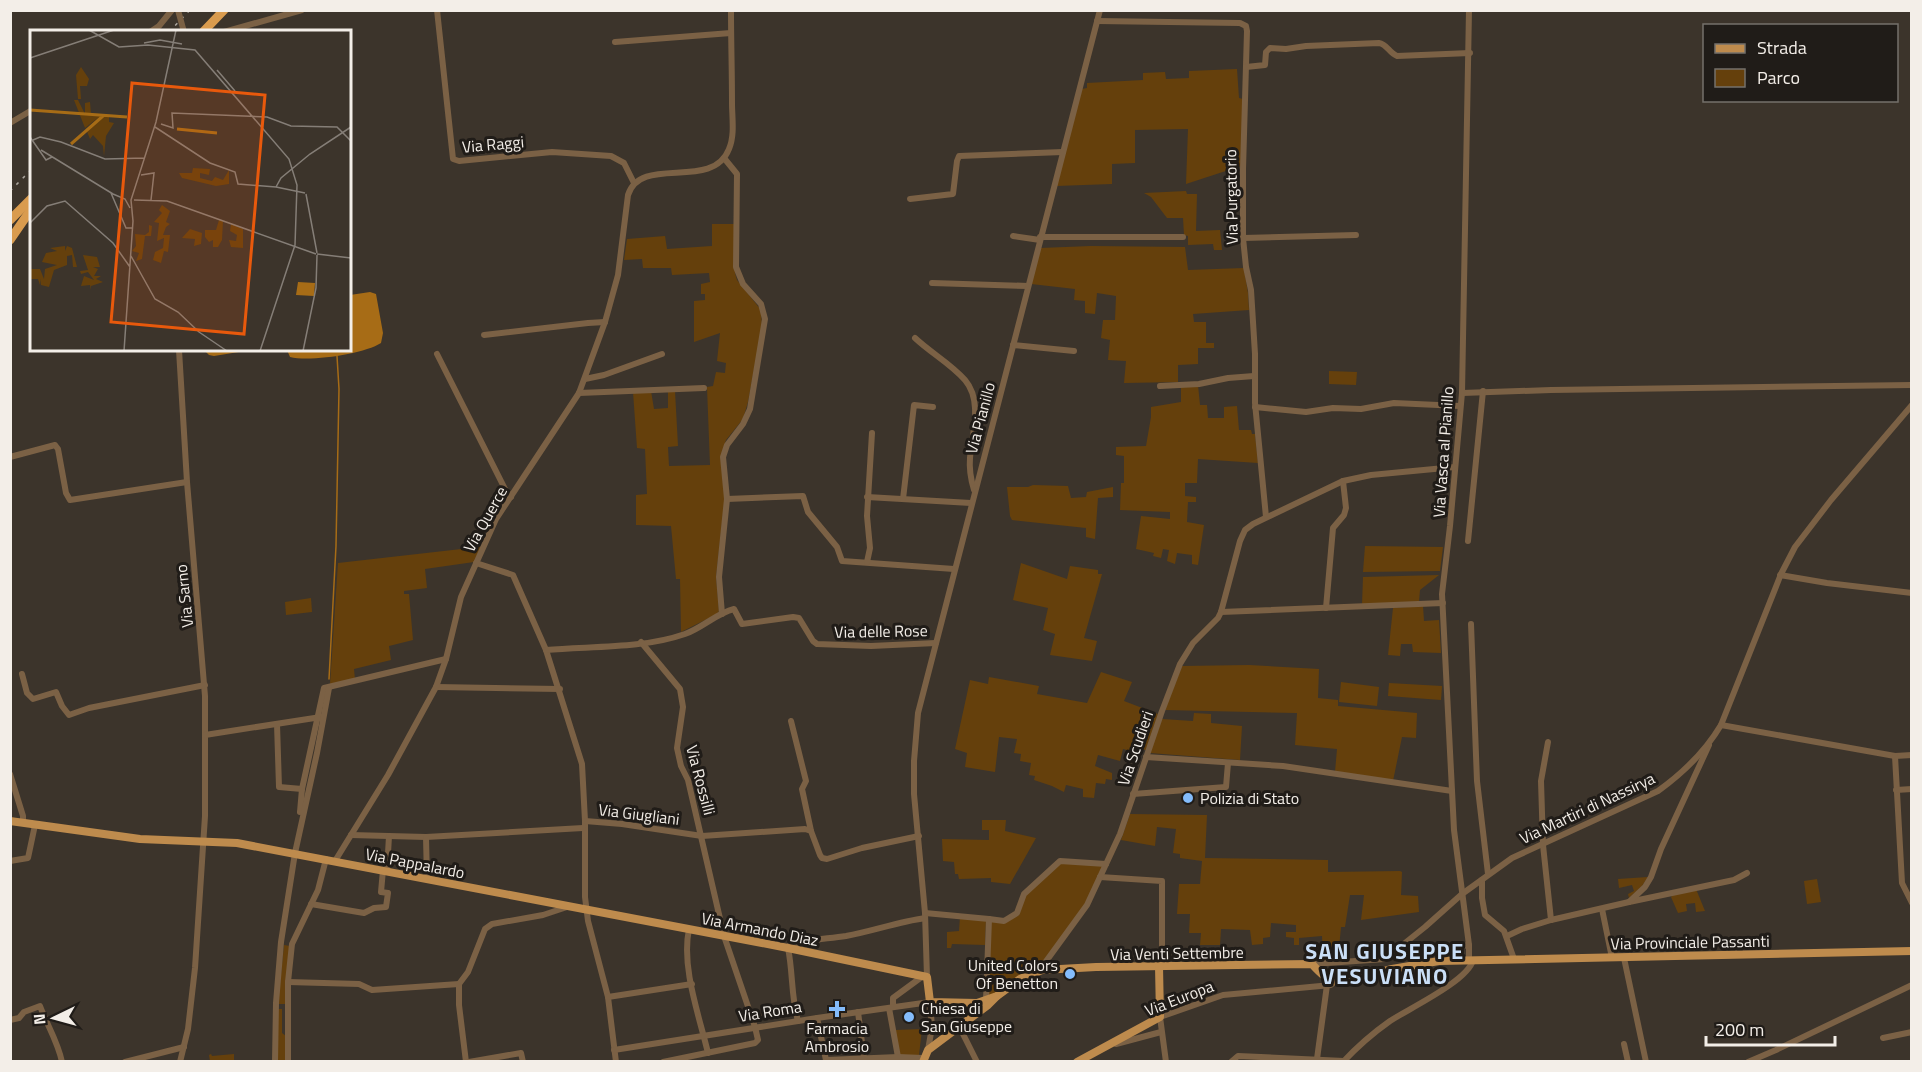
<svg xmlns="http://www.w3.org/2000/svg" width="1922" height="1072" font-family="'Titillium Web',sans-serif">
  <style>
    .green { fill: #65400c }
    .water { fill: #a76c16 }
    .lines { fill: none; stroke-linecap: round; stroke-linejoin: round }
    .stream { stroke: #a76c16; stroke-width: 1.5 }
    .minor { stroke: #7b6145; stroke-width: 6 }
    .major { stroke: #be8b4d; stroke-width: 8 }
    .highway { stroke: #d99b4e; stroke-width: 9 }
    .rail { stroke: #ada7a0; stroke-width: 1.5; stroke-dasharray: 3 6; stroke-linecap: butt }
    .minor-bridge { stroke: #7b6145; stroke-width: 6 }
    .poi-dot { fill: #84bcfb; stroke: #201c18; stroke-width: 2 }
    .labels { text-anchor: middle; stroke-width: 6; stroke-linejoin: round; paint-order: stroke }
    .street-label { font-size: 16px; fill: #f3eee8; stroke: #201c18 }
    .poi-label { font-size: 16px; fill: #f3eee8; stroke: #201c18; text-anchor: start }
    .district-label { font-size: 22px; font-weight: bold; letter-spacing: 1.5px; fill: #cadff7; stroke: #201c18 }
    .inset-river { fill: none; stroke: #a76c16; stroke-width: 3 }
    .inset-road { fill: none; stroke: #857e77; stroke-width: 1.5 }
    .view { fill: #e8590c; fill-opacity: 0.15; stroke: #e8590c; stroke-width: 3 }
    .inset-edge { fill: none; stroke: #f3eee8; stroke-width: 3 }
  </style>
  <rect width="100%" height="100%" fill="#3c342b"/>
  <g class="green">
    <polygon points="1237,69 1239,98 1243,99 1241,166 1186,184 1188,129 1135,130 1135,163 1112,164 1112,184 1056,186 1082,89 1087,88 1087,83 1143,80 1143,73 1165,72 1166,79 1189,78 1189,71"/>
    <polygon points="1186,191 1187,194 1197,194 1196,231 1220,230 1222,250 1214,250 1213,244 1188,245 1188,236 1184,235 1183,218 1167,218 1151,197 1144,193"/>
    <polygon points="712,224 734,224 735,273 737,280 761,310 762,326 748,402 743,419 726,440 721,455 725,496 716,577 719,611 717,614 681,632 680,579 676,579 671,526 636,525 636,495 647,494 645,449 637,448 633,392 651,391 654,409 668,408 668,392 675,391 678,446 668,447 669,466 710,465 707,387 713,386 716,372 725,373 726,363 717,361 720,333 694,342 694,301 705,300 705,294 701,294 701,284 710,282 709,273 672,275 671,268 643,268 642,259 624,260 627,239 665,236 667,249 712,246"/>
    <polygon points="1091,246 1185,247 1188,270 1244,268 1248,293 1249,310 1193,314 1194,322 1206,322 1206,343 1214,343 1214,348 1198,348 1198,364 1178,365 1178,382 1124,383 1126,361 1108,360 1110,340 1101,338 1103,320 1115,320 1116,296 1097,293 1095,314 1085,313 1085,301 1074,300 1075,289 1031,284 1040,248"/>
    <polygon points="1329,371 1357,372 1356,385 1329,384"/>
    <polygon points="1198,385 1200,405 1207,405 1208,418 1224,418 1224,407 1237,406 1239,430 1251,430 1252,434 1255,434 1258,463 1198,459 1197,483 1185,483 1185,496 1196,497 1196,502 1188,502 1187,522 1204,525 1198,565 1192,564 1192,555 1177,553 1175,564 1167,561 1169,550 1163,549 1161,558 1153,556 1154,553 1136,549 1141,516 1170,519 1170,512 1120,510 1121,483 1124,483 1124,456 1116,455 1116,447 1146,446 1151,417 1151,407 1181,402 1181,386"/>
    <polygon points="1033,485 1068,486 1071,498 1086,497 1087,492 1113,487 1113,497 1098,498 1095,539 1086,537 1086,528 1012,520 1010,516 1007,487 1028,487"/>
    <polygon points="1365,546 1443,547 1440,571 1363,572"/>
    <polygon points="479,547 481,547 474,562 425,569 427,588 404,591 404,594 409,594 413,640 389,646 391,660 354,669 355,680 330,684 338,563"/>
    <polygon points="1021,563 1067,579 1070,566 1098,570 1098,574 1102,574 1084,638 1097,641 1092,661 1050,655 1055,634 1043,630 1048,608 1013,600"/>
    <polygon points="1439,575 1420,590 1419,602 1362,605 1363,577"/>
    <polygon points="311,598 312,612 286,615 285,602"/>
    <polygon points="1423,606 1424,621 1439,620 1441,653 1413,652 1412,644 1401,644 1400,656 1388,655 1393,608"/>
    <polygon points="1249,665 1319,669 1318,698 1338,700 1338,706 1417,713 1416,738 1402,737 1393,781 1335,772 1337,749 1295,745 1297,713 1165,710 1182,666"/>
    <polygon points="1101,672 1132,682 1124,701 1158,714 1146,750 1137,748 1134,752 1123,749 1120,761 1098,755 1095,766 1112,773 1112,780 1106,779 1105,784 1096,783 1094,798 1083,797 1083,789 1066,785 1064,792 1052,786 1034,780 1035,776 1029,775 1031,763 1020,761 1021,754 1014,753 1017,739 999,737 995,772 965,767 967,753 955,749 970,680 988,684 989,677 1039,686 1037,694 1087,703"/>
    <polygon points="1341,682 1379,687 1377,706 1339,702"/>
    <polygon points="1389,683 1442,686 1441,700 1388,696"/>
    <polygon points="1194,713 1211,714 1211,723 1242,726 1240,760 1150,753 1162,719 1193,721"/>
    <polygon points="1130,814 1207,815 1205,858 1328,860 1328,872 1400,871 1402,872 1401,895 1418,896 1419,912 1361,920 1364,895 1350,895 1345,927 1341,927 1338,959 1323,960 1322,936 1299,938 1299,945 1294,945 1294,938 1286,937 1286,932 1296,932 1296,925 1271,923 1270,937 1263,938 1263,944 1252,945 1250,930 1221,929 1220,945 1200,945 1201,933 1189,933 1190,914 1177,914 1179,884 1200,884 1202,861 1180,858 1180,854 1173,853 1176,829 1157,827 1155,846 1121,840"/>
    <polygon points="982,820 1006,820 1005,831 1036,838 1010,884 991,882 991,878 959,879 958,874 955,874 954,862 943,861 942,839 989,840 989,830 982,830"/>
    <polygon points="1061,862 1103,866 1086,904 1038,970 987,998 991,921 1019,915 1025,894"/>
    <polygon points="1648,877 1642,886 1629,898 1628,894 1634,891 1632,885 1619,888 1618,879"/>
    <polygon points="1817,879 1821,902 1807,904 1804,881"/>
    <polygon points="1696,889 1705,911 1696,912 1695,903 1686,904 1687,911 1678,913 1671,897 1675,893"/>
    <polygon points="960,917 986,920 985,945 952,944 951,948 947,948 947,932 959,931"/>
    <polygon points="284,945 290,946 285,1004 278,1004"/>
    <polygon points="278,1009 282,1009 282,1033 286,1036 285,1061 277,1062"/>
    <polygon points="922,1029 919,1055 900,1055 895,1030"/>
    <polygon points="211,1054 212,1056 234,1054 234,1061 210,1061 209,1055"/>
  </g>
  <g class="water">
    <path d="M370 292 376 294 383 333 381 343C364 354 310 362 290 357L287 350H350V295Z"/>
    <polygon points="204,350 251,350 214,356 209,355"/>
  </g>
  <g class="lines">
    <polyline class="stream" points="329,679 336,546 339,389 337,356"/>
    <g class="minor">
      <polyline points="437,10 453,159 459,161 552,152 611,156 624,163 634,183"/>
      <polyline points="1097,21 1240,23 1246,26 1247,31 1243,169 1243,238 1246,267 1251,290 1255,354 1255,403 1266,517"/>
      <polyline points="150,32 159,26 172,10"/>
      <polyline points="224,32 302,10"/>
      <polyline points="615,42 731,33"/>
      <path d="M1246 67 1265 65 1266 52 1270 48 1286 49 1306 46 1379 43C1387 44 1389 53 1397 56L1470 53"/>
      <polyline points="10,123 32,110"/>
      <polyline points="910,199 953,194 957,161 959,156 1063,152"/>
      <polyline points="1013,236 1040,240"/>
      <polyline points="1040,237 1183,237"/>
      <polyline points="1243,238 1356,235"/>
      <polyline points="932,283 1028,286"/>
      <polyline points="484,335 588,323 605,322"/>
      <path d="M915 338C931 353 951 364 965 380 983 401 972 434 970 458 969 469 971 480 974 490"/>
      <polyline points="1013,345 1074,351"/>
      <polyline points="179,350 187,482 205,696 205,816 195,968 188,1029 180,1062"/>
      <polyline points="437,354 505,489 511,497"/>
      <polyline points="585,379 604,375 662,354"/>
      <polyline points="1160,386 1199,384 1228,378 1254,376"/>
      <polyline points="579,393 704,388"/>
      <polyline points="1462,393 1551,390 1912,385"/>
      <polyline points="1255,407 1306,412 1333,408 1361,409 1394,403 1460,406"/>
      <polyline points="10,457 55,445 58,449 66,493 70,500 187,482"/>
      <polyline points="867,497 971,503"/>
      <polyline points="727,499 803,496 808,512 837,547 842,561 954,569"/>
      <polyline points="903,499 914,405 933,407"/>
      <polyline points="1468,541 1483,391"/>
      <polyline points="867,562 870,548 867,516 872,433"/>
      <polyline points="476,563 513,575 546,650 582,764 585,821 585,897 588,921 608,997 616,1062"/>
      <polyline points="1780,575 1827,583 1912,593"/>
      <polyline points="1326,608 1333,528 1344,515 1346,508 1343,481"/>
      <polyline points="1221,612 1443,603"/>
      <polyline points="722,614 719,577 727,499 723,457 727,445 743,424 750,409 765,319 761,304 743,284 736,267 737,174 724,158"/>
      <polyline points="1471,624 1477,781 1488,874"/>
      <polyline points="641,642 680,689 683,707 677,748 681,766 688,780 724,936 755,1027 758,1040 755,1043 663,1062"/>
      <path d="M546 650C591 646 642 649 685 634 702 628 717 613 734 609L742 624 793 617 799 618 813 641 817 644 871 646 936 643"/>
      <polyline points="22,674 27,693 33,699 56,692 62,706 69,715 89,708 205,685"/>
      <polyline points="436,687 560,689"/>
      <polyline points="791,721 806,781 802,789 811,831"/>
      <polyline points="277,724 279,787 302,789"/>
      <polyline points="1721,725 1895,756 1912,755"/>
      <polyline points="205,735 321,717"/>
      <polyline points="1548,742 1541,781 1543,845 1551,920"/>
      <polyline points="1895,756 1902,883 1912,903"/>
      <polyline points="1146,757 1283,766 1452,791"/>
      <polyline points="10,774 23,816 23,823"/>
      <polyline points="1896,790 1912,789"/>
      <polyline points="1133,794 1226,787 1228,763"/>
      <polyline points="300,812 302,789 324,688 446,659"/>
      <polyline points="585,821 622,824 702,836 805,829 811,831 820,855 822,858 827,859 862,848 919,836"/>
      <polyline points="351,835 426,837 583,828"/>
      <polyline points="426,837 427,879"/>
      <polyline points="10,861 28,858 35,825"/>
      <path d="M335 861 388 775 436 687 446 659 461 597 496 519 579 393 605 322 618 275 628 195C641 154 712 192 729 149 735 135 732 118 732 103 732 72 731 41 731 10"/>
      <polyline points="387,871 389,836"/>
      <polyline points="1100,877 1162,881 1162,966"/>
      <polyline points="1482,880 1482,898 1485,915 1504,931 1514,959"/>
      <polyline points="1629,902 1734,880 1747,873"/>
      <polyline points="311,904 364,913 374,908 386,907 388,893 381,892 383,870"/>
      <polyline points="1602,909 1612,958"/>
      <polyline points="925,913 989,919"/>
      <path d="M689 929C681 967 699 1015 708 1053"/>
      <polyline points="1507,936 1522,929 1551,920 1629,902 1645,887 1651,877 1661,849 1709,745"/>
      <polyline points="1389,956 1469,945"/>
      <polyline points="1624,958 1646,1062"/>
      <polyline points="1469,960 1469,945 1454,830 1442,594 1450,526 1462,393 1469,10"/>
      <path d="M1312 964 1385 959 1425 927 1462 894 1512 858 1658 791C1683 773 1705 752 1721 725L1781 574 1795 547 1831 500 1912 405"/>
      <polyline points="1039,971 1087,905 1120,834 1162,711 1180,664 1193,643 1218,618 1221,612 1240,541 1245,530 1253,524 1343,481 1371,475 1455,467"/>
      <polyline points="927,977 925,913 914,794 914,761 918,713 1100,10"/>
      <polyline points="288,982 359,984 372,990 459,984"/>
      <polyline points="608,997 692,984"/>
      <polyline points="986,1000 989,919 1004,921 1017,913 1024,894 1060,861 1106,864"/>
      <polyline points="893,1007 893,998 923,976"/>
      <polyline points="889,1008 898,1057"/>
      <polyline points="858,1012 864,1058"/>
      <polyline points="752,1018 794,1008"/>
      <polyline points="817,1018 826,1060 898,1057 923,1058"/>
      <path d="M10 1020 19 1018 24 1012 40 1006C47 1025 58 1042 62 1062"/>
      <path d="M798 1021C791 997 793 972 788 948L790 945C808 939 827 939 846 936 873 931 898 922 925 918"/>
      <polyline points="959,1026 977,1062"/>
      <polyline points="1883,1038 1912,1032"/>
      <polyline points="1116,1044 1161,1032"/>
      <polyline points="1624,1044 1628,1062"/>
      <polyline points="614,1050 817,1018 930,1002 932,1027 928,1050"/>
      <polyline points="1317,1059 1327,985"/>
      <polyline points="125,1062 184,1047"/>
      <polyline points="275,1062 276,1003 281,942 295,853 317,753 329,688"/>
      <polyline points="288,1062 288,982 292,944 318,890 326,859"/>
      <polyline points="466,1062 459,1005 459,984 468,972 485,929 492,924 543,915 570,906"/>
      <polyline points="469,1062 521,1053 523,1062"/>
      <polyline points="1166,1062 1160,1017 1223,995 1331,985 1334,982"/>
      <polyline points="1231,1062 1238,1056 1344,1061"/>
      <path d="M1343 1062C1357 1047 1373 1033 1390 1021 1408 1009 1468 981 1473 960"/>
      <polyline points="1748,1062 1776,1050 1912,985"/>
    </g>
    <g class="major">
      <path d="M10 821 140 839 237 843 788 948 927 977 930 1002 977 1003 997 996 1020 979 1042 970 1096 967 1312 964C1320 973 1329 982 1341 982L1392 969 1439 961 1912 951"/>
      <polyline points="923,1062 928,1050 988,1005 996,997"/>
      <polyline points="1077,1062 1160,1017 1159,966"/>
    </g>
    <g class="highway">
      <polyline points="203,32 224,10"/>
      <polyline points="10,220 32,198"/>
      <polyline points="10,240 32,208"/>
    </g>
    <g class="rail">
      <polyline points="169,32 190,10"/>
      <polyline points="10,191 32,169"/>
    </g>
    <polyline class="minor-bridge" points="178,10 184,32"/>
  </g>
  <g class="poi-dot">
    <circle cx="1188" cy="798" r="6"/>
    <circle cx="1070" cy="974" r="6"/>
    <path d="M834 1000h6v6h6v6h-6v6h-6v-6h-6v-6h6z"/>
    <circle cx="909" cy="1017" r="6"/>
  </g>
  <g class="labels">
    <g class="street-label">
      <text transform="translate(493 144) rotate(-5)" y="6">Via Raggi</text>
      <text transform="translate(1231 197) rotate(-91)" y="6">Via Purgatorio</text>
      <text transform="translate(980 418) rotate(-75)" y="6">Via Pianillo</text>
      <text transform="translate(1443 452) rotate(-86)" y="6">Via Vasca al Pianillo</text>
      <text transform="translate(485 519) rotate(-61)" y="6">Via Querce</text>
      <text transform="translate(184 596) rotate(-96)" y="6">Via Sarno</text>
      <text transform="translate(881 631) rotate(-1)" y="6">Via delle Rose</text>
      <text transform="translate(1135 748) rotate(-71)" y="6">Via Scudieri</text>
      <text transform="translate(701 780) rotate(75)" y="6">Via Rossilli</text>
      <text transform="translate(1587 808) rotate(-25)" y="6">Via Martiri di Nassirya</text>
      <text transform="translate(639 814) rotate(7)" y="6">Via Giugliani</text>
      <text transform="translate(415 863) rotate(11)" y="6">Via Pappalardo</text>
      <text transform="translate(760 929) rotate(11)" y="6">Via Armando Diaz</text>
      <text transform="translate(1690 942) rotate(-1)" y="6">Via Provinciale Passanti</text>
      <text transform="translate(1177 953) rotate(-1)" y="6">Via Venti Settembre</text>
      <text transform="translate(1179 998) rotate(-21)" y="6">Via Europa</text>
      <text transform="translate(770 1011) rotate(-9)" y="6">Via Roma</text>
    </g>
    <g class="poi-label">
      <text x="1200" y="804">Polizia di Stato</text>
      <text x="1058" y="971" text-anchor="end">United Colors<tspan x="1058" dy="18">Of Benetton</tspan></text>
      <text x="921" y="1014">Chiesa di<tspan x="921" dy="18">San Giuseppe</tspan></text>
      <text x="837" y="1034" text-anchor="middle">Farmacia<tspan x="837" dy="18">Ambrosio</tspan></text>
    </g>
    <g class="district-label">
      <text x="1385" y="959">SAN GIUSEPPE<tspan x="1385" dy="25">VESUVIANO</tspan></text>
    </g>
  </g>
  <g transform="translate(30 30)">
    <rect width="321" height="321" fill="#3c342b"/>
    <path d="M51 37 59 49 57 56H50L51 69H48L46 45ZM44 70H48L55 84V73L60 72 61 85 79 87V92L84 93 76 106 74 126 73 116 63 105 60 109 56 99 69 87 55 98ZM163 138 180 139 179 145 170 143V148L182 151 185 147 193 150 199 140V154L186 156 152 148 149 143H162ZM132 175 140 181 136 192 140 194 136 197 133 205H140L138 222 134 221 131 233 123 230 125 222 133 218 134 208 127 211 129 193 124 192 132 183 129 180ZM189 190 193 191 192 210 188 217H183V210L179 212 175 207V200H186ZM201 194 213 199V218L201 217 199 210 206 211 207 205 200 201ZM119 195 122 196 121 206H115L112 229 106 231 109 223 102 221 106 216 105 204 115 205 119 202ZM160 199 172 203 171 214 164 216 165 209 152 208ZM35 216V221L37 216 42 218 47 237H43L42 225 37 226V235L24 240 19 257 11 255V249L10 255 8 249H1L0 253V239H10L14 249 15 239 27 235 12 232 16 223 27 221 20 218ZM53 225 67 227 70 237H63L68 239 64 246H71L66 249 73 252 61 256V260L60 255 51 256 54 246 64 250 58 242 51 244 50 241 58 240Z" fill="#65400c"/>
    <path d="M268 252 285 253 284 266 266 265Z" fill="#a76c16"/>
    <path class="inset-river" d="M0 80 97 87M147 99 187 103M41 114 73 86"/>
    <path class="inset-road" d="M59 0 89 17 118 15 165 20 259 129 267 155 265 215 230 321M114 13 130 10 152 14M0 28 84 0M187 40 205 61M131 94 143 98 142 83 237 87 261 96 307 97 321 111M125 97 180 133 205 142 208 154 246 157M0 107 16 130 22 127M3 110 10 107 31 112 75 129 115 128M11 120 83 164M111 145 124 143 121 170M246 157 275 163M246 157 251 148 280 124 321 97M81 163 96 198H103M83 164 95 169 100 178M276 164 287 223M104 170 137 171 286 224M0 193 17 176 35 171 83 213 100 237M287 224 321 228M101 226 125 269 148 282 169 302 197 321M94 321 103 191 101 170 126 92 146 0M273 321 286 258 287 225"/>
    <path class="view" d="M102 53 235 65 214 304 81 292Z"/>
    <rect width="321" height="321" class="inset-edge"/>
  </g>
  <rect width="1922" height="1072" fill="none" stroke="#f3eee8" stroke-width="24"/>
  <rect x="1703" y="24" width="195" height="78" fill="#201c18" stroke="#74706b" stroke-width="1.5"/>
  <rect x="1715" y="44" width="30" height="9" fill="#be8b4d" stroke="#74706b" stroke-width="1.5"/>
  <text x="1757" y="54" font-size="18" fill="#f3eee8">Strada</text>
  <rect x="1715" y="69" width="30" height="18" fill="#65400c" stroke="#74706b" stroke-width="1.5"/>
  <text x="1757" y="84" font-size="18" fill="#f3eee8">Parco</text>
  <g transform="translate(54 1018) rotate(265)" stroke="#201c18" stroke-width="4.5" paint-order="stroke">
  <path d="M0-4.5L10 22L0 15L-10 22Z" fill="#f3eee8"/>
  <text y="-9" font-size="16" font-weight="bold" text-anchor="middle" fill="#f3eee8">N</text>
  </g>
  <path d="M1706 1036v9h129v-9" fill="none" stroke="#f3eee8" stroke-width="3"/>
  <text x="1715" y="1036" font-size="18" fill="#f3eee8" stroke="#201c18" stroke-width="4.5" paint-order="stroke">200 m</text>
</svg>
